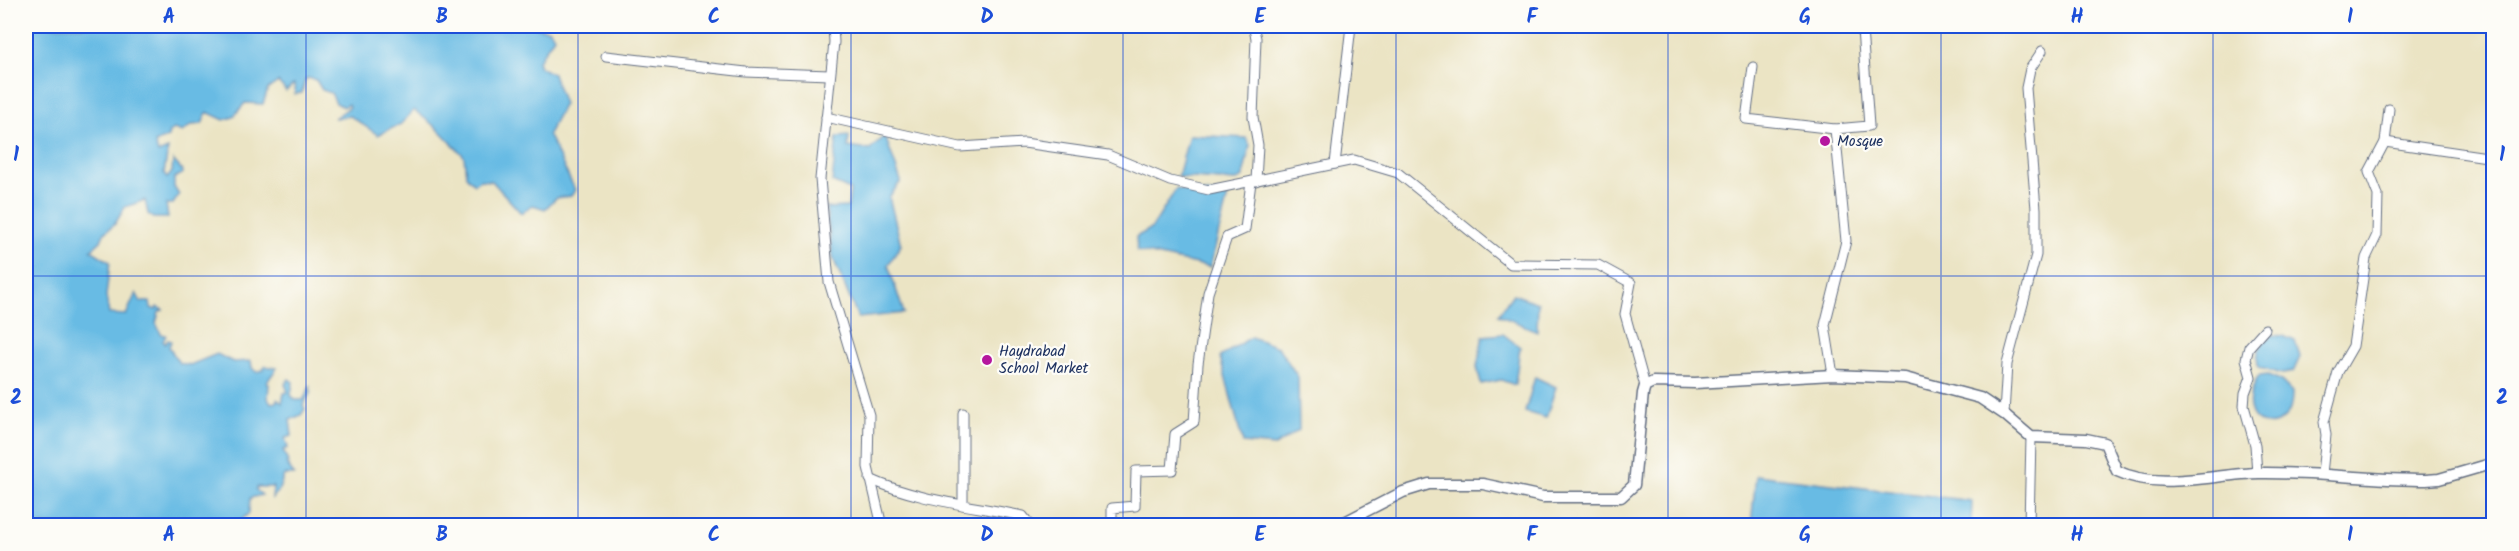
<svg xmlns="http://www.w3.org/2000/svg" width="2519" height="551" font-family="Kalam,sans-serif">
  <style>
    .water { fill: #68bbe4; stroke: #4275a1; stroke-width: 1.5 }
    .lines { fill: none; stroke-linecap: round; stroke-linejoin: round }
    .minor-casing { stroke: #646e82; stroke-width: 11 }
    .tertiary-casing { stroke: #646e82; stroke-width: 13 }
    .minor { stroke: #fff; stroke-width: 9 }
    .tertiary { stroke: #fff; stroke-width: 10 }
    .grid { fill: none; stroke: #1d4ed8; stroke-width: 1.5; stroke-opacity: 0.55 }
    .poi-dot { fill: #b5179e; stroke: #fdfcf7; stroke-width: 2 }
    .labels { text-anchor: middle; stroke-width: 4.5; stroke-linejoin: round; paint-order: stroke }
    .poi-label { font-size: 15px; fill: #1b2f5e; stroke: #fdfcf7; text-anchor: start }
    .neatline { fill: none; stroke: #1d4ed8; stroke-width: 2 }
    .grid-label { font-size: 20px; text-anchor: middle; font-weight: bold; fill: #1d4ed8 }
  </style>
  <rect width="100%" height="100%" fill="#fdfcf7"/>
  <filter id="ink" filterUnits="userSpaceOnUse"><feTurbulence type="fractalNoise" baseFrequency=".0167" numOctaves="2"/><feDisplacementMap in="SourceGraphic" scale="12" xChannelSelector="R" yChannelSelector="G"/><feConvolveMatrix kernelMatrix="1 2 1 2 8 2 1 2 1" color-interpolation-filters="sRGB"/></filter>
  <filter id="wash" filterUnits="userSpaceOnUse"><feTurbulence type="fractalNoise" baseFrequency=".008" numOctaves="4" result="noise"/><feDisplacementMap in="SourceGraphic" scale="24" xChannelSelector="R" yChannelSelector="G"/><feGaussianBlur stdDeviation="1.35" result="paint"/><feColorMatrix in="noise" values="0 0 0 0 0 0 0 0 0 0 0 0 0 0 0 0 0 1.4 0 .05"/><feComposite in="paint" operator="in"/></filter>
  <g filter="url(#wash)">
    <rect width="100%" height="100%" fill="#ebe4c4"/>
    <g class="water">
      <polygon points="26,26 531,26 550,30 554,37 538,61 540,67 553,74 564,104 548,134 575,190 571,196 556,198 545,209 533,205 521,213 492,181 480,180 474,184 466,176 464,156 437,128 414,110 401,124 378,135 350,116 334,118 350,107 348,104 343,107 336,103 331,93 322,90 316,80 308,78 305,80 302,93 295,94 294,84 286,91 278,82 268,89 263,104 245,103 233,117 224,120 207,112 202,124 192,125 182,132 174,129 169,132 168,137 155,143 158,153 168,149 164,173 167,178 172,172 173,160 182,170 182,174 174,178 174,187 179,195 173,204 166,204 168,218 154,218 148,214 145,200 125,207 115,224 104,233 101,241 91,250 110,262 106,296 109,314 126,315 136,293 141,302 150,302 151,308 156,310 157,307 163,310 159,312 156,323 161,334 166,335 163,341 165,344 168,340 171,341 169,347 179,363 190,365 217,354 233,362 251,361 252,368 256,372 263,370 265,366 277,368 266,383 269,384 268,398 271,403 276,402 277,399 282,403 284,393 288,392 285,384 289,379 293,382 291,395 295,400 303,400 310,387 311,392 303,405 305,409 301,415 290,420 292,436 285,438 288,448 283,450 288,462 286,463 294,475 284,475 278,492 272,498 273,487 257,487 256,490 262,495 250,498 249,513 239,522 228,520 217,526 26,525"/>
      <polygon points="1189,135 1246,138 1250,145 1243,177 1235,181 1178,177"/>
      <polygon points="849,136 848,147 870,150 885,136 901,181 889,197 901,245 888,265 904,313 858,318 833,258 826,208 848,207 850,190 832,182 837,137"/>
      <polygon points="1176,189 1228,196 1210,267 1137,251 1136,237 1152,228"/>
      <polygon points="1513,294 1538,303 1537,331 1498,315"/>
      <polygon points="1503,334 1520,347 1515,385 1501,380 1481,384 1477,367 1483,336"/>
      <path d="M2272 335 2283 336 2295 341 2300 357 2293 372 2283 374 2259 368C2254 354 2261 343 2272 335Z"/>
      <polygon points="1251,337 1278,347 1298,377 1299,430 1275,446 1243,443 1220,357"/>
      <path d="M2268 375 2280 380 2292 392C2294 445 2225 428 2259 376Z"/>
      <polygon points="1535,377 1556,387 1546,418 1525,412"/>
      <polygon points="1756,475 1972,501 1971,525 1751,525"/>
    </g>
  </g>
  <g filter="url(#ink)">
    <g class="lines">
      <g class="minor-casing">
        <g id="minor">
          <polyline points="833,26 834,42 820,179 829,282 869,415 868,467 882,526"/>
          <polyline points="1253,26 1256,38 1253,117 1258,145 1256,181"/>
          <polyline points="606,56 746,72 829,75"/>
          <polyline points="1753,67 1746,119 1835,129"/>
          <polyline points="826,117 960,147 1024,143 1108,155 1170,181 1209,190 1354,160 1398,173 1511,264 1598,265 1631,283 1625,314 1645,386"/>
          <polyline points="2385,142 2494,158"/>
          <polyline points="1335,164 1351,26"/>
          <polyline points="1833,375 1825,325 1846,241 1835,129 1869,126 1862,29 1851,26"/>
          <polyline points="963,413 963,505"/>
          <polyline points="2004,414 2007,364 2036,255 2036,209 2026,88 2030,69 2042,51"/>
          <polyline points="2257,473 2255,445 2244,406 2245,393 2251,377 2246,359 2249,347 2265,329"/>
          <polyline points="2322,474 2326,435 2324,422 2338,372 2353,346 2366,258 2377,235 2378,195 2369,172 2385,142 2389,109"/>
          <path d="M870 479C918 501 971 505 1023 516L1031 526"/>
          <polyline points="1112,526 1112,508 1135,506 1136,471 1172,470 1175,434 1194,422 1198,364 1208,293 1227,237 1245,229 1251,182"/>
          <polyline points="2029,526 2031,437"/>
        </g>
      </g>
      <g class="tertiary-casing">
        <path id="tertiary" d="M1337 526 1403 492 1429 484H1483L1543 497H1621L1634 485 1643 393 1645 386 1653 382 1695 383 1833 375 1905 378 1980 398 2004 414 2031 437 2086 439 2105 443 2117 471C2159 491 2214 474 2259 473 2315 472 2370 480 2426 480L2439 479 2494 463"/>
      </g>
      <use href="#minor" class="minor"/>
      <use href="#tertiary" class="tertiary"/>
    </g>
  </g>
  <path class="grid" d="M306 26V526M578 26V526M851 26V526M1123 26V526M1396 26V526M1668 26V526M1941 26V526M2213 26V526M26 276H2494"/>
  <g class="poi-dot">
    <circle cx="1825" cy="141" r="6"/>
    <circle cx="987" cy="360" r="6"/>
  </g>
  <g class="labels">
    <g class="poi-label">
      <text x="1837" y="146">Mosque</text>
      <text x="999" y="356">Haydrabad<tspan x="999" dy="17">School Market</tspan></text>
    </g>
  </g>
  <rect width="2519" height="551" fill="none" stroke="#fdfcf7" stroke-width="66"/>
  <rect x="33" y="33" width="2453" height="485" class="neatline"/>
  <g class="grid-label">
    <text x="169" y="23">A</text>
    <text x="442" y="23">B</text>
    <text x="714" y="23">C</text>
    <text x="987" y="23">D</text>
    <text x="1260" y="23">E</text>
    <text x="1532" y="23">F</text>
    <text x="1805" y="23">G</text>
    <text x="2077" y="23">H</text>
    <text x="2350" y="23">I</text>
    <text x="16" y="161">1</text>
    <text x="2502" y="161">1</text>
    <text x="16" y="404">2</text>
    <text x="2502" y="404">2</text>
    <text x="169" y="541">A</text>
    <text x="442" y="541">B</text>
    <text x="714" y="541">C</text>
    <text x="987" y="541">D</text>
    <text x="1260" y="541">E</text>
    <text x="1532" y="541">F</text>
    <text x="1805" y="541">G</text>
    <text x="2077" y="541">H</text>
    <text x="2350" y="541">I</text>
  </g>
</svg>
